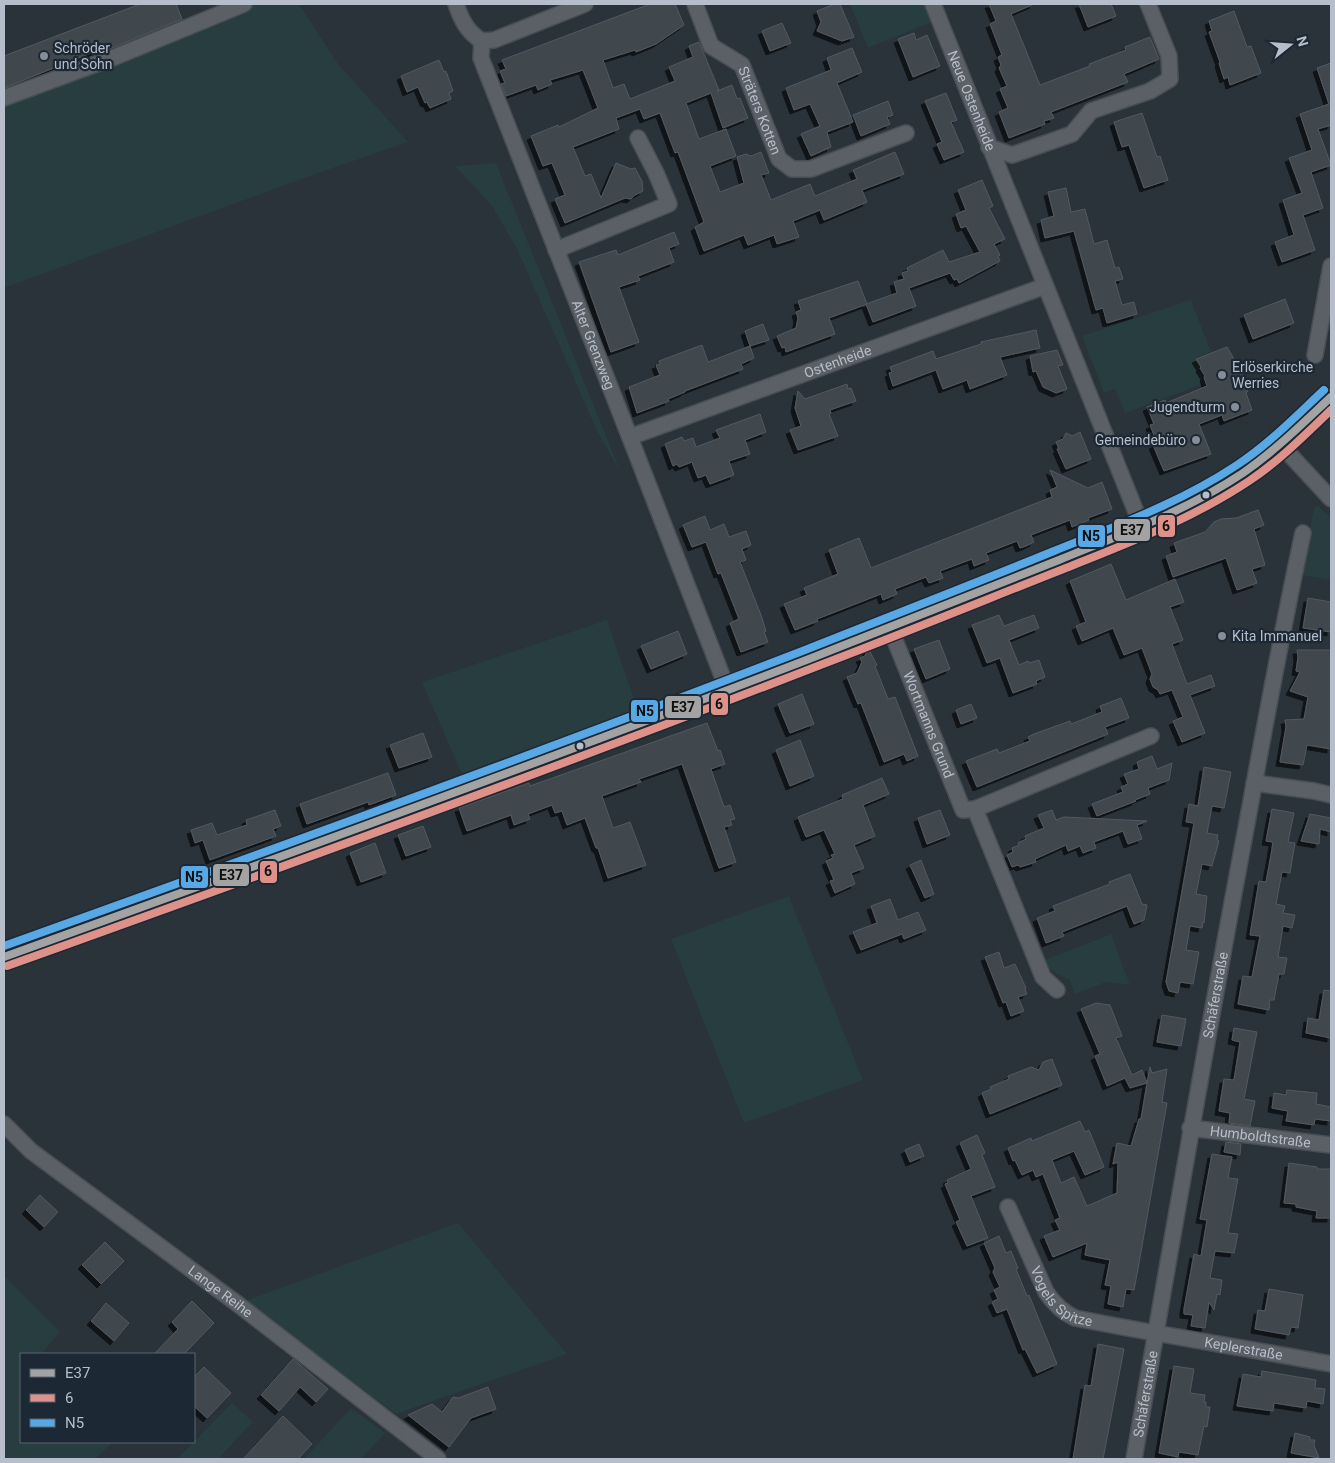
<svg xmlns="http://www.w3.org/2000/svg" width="1335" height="1463" font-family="Roboto,sans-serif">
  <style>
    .green { fill: #273d40 }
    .building { fill: #41474e; stroke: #525961; filter: url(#shadow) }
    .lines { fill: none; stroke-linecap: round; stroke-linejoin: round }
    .minor-casing { stroke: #484e54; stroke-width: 18 }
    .minor { stroke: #5b6067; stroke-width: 15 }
    .bus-1-casing { stroke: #1d2835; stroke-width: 11 }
    .bus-2-casing { stroke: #1d2835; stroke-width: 11 }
    .bus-3-casing { stroke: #1d2835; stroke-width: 11 }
    .bus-1 { stroke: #a3a3a3; stroke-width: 8 }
    .bus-2 { stroke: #de9189; stroke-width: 8 }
    .bus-3 { stroke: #58a8e5; stroke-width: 8 }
    .poi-dot { fill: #848d98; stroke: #1d2835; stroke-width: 2 }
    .bus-dot { fill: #b5beca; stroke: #1d2835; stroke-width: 2 }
    .labels { text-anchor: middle; stroke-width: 4.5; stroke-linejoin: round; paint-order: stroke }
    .poi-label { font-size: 14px; fill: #b5beca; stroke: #1d2835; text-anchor: start }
    .street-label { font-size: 14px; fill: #b5beca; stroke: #1d2835 }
    .line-badge { stroke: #1d2835; stroke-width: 2 }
    .pale-badge-label { font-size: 14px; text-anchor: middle; font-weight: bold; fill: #111 }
  </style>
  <defs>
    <filter id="shadow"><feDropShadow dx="-4" dy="4" stdDeviation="0" flood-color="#0009"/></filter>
  </defs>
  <rect width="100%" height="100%" fill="#2a323a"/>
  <g class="green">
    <polygon points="252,4 299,4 338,64 408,142 307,177 4,288 4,102"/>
    <polygon points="850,4 925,4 932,22 868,48"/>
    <polygon points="496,163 621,473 598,433 516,247 492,206 455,166"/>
    <polygon points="1191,300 1211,352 1196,357 1206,383 1125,413 1115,389 1104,393 1082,336"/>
    <polygon points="1318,506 1331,518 1331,580 1301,575 1314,508"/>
    <polygon points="607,620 639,713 463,777 422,682"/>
    <polygon points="789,896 863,1080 744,1123 671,939"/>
    <path d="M1111 934 1130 985 1106 982 1075 994 1069 979C1057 974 1050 972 1045 960Z"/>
    <polygon points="458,1223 567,1354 396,1414 245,1301"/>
    <polygon points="4,1276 60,1332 42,1353 43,1354 21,1354 21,1442 113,1442 95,1459 4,1459"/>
    <polygon points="232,1403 253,1422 218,1459 177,1459"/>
    <polygon points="351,1408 385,1433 361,1459 304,1459"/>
  </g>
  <g class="building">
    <polygon points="140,4 176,4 182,19 112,48 102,52 101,49 4,88 4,56"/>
    <polygon points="650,4 675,4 684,25 656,44 636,52 635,50 603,60 613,88 624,84 630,99 675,81 669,67 693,57 689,46 699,42 719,90 717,91 732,85 737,99 740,98 748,118 723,128 711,93 686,103 699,139 726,129 736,156 710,166 720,192 744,183 737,157 746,154 751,156 761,152 769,173 761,175 771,200 810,184 815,196 857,179 853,170 895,152 904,174 862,190 867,202 824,220 820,210 793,221 799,237 777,244 774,235 748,245 744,235 704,251 695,227 704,222 678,152 675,153 660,113 644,119 640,109 616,118 619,129 573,147 585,176 591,174 601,198 616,163 631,169 635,168 642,181 643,191 635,195 631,199 625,198 565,223 555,199 565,195 552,163 543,166 531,136 558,125 559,127 598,108 583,70 550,80 552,84 538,90 536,85 506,96 501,84 505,83 500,71 506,69 502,60"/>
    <polygon points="835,4 840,4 854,37 842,41 817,31 821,22 817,11"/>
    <polygon points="989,4 1034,4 1011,14 1040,85 1090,66 1089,64 1126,50 1125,47 1150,37 1159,59 1124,74 1128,82 1051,112 1054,118 1044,121 1045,124 1009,138 999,112 1008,108 1000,89 1007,86 999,68 1001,65 998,57 1002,55 990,24 996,21"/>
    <polygon points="1079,4 1111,4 1116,16 1088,27"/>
    <polygon points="1234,11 1247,47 1251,46 1261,73 1230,85 1228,77 1224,79 1219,63 1220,62 1209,32 1212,31 1209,21"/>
    <polygon points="782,23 791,43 770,51 762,31"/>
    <polygon points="914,33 916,40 927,35 940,66 913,77 898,39"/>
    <polygon points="852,48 862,72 837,83 853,122 827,132 831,147 811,156 801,134 820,126 810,104 794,110 786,88 831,70 827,58"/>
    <polygon points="439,60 444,72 446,71 453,91 449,93 451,99 430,108 427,102 425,103 418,87 407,92 401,76"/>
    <polygon points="1331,63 1331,125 1318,129 1331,165 1311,172 1323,208 1303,215 1315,250 1282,262 1275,242 1294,235 1283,200 1302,193 1289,158 1312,150 1300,114 1329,104 1317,68"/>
    <polygon points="946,93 957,120 951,122 964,152 944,160 937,144 942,142 925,101"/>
    <polygon points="888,101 893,115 887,117 890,124 861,136 853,115"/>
    <polygon points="1142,113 1157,157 1160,156 1168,180 1144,188 1129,145 1122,147 1114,122"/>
    <polygon points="982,180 993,206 989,208 1005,239 994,244 1000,255 998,256 1000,261 959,283 957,279 954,280 950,273 909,288 916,306 873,322 866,304 897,293 894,282 904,279 902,273 908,271 907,268 943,250 949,262 980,252 966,226 961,228 956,214 966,210 958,190"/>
    <polygon points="1066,188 1071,212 1085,209 1094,244 1107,240 1115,268 1119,267 1123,279 1115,281 1122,305 1134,302 1137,314 1107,323 1103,308 1096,310 1074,231 1045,238 1041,220 1054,216 1048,192"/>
    <polygon points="674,232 679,244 669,248 674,262 638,276 640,280 619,287 639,342 611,352 579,262 616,250 618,255"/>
    <polygon points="858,281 867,304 829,318 835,334 786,352 785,347 782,348 777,336 796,328 798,318 796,312 801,310 798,301"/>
    <polygon points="1285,299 1294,323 1253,339 1244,315"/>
    <polygon points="763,324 769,340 750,346 745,331"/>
    <polygon points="1036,330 1040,348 1000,357 1007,375 970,389 967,380 943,389 936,370 893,386 889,373 892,372 890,367 933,351 936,359 981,344 981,342"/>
    <polygon points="702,345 708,362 750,346 754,358 741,364 743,369 685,391 685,392 668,399 669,401 637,413 629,387 660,375 656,365 660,364 659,361"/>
    <polygon points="1227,347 1241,371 1248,391 1246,393 1252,410 1224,421 1222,415 1199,424 1211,454 1164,471 1153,445 1157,443 1150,425 1154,424 1147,407 1165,400 1166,403 1207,386 1204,377 1205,376 1200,368 1201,367 1196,359"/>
    <polygon points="1057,350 1063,365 1058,366 1067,389 1056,393 1043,387 1036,371 1033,372 1030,356"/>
    <polygon points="847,384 848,389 851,388 856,401 830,410 831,413 829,414 838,436 798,450 790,430 801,426 795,408 798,391 805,399"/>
    <polygon points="760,414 766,432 745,440 750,454 729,461 734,475 710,484 706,475 698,478 692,462 679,467 677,464 673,466 665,444 682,437 684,441 693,438 696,447 720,438 716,430"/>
    <polygon points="1080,432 1091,459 1066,469 1057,449 1059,449 1056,442 1063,439 1066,433 1072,436"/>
    <polygon points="1050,470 1088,488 1102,482 1112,509 1088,518 1089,520 1072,527 1070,520 1031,535 1034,542 1026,546 1020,548 1017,541 986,553 989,560 974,566 972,559 940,571 943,578 929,583 926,577 895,589 897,594 883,600 881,594 817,619 818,621 795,630 784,604 807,595 804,588 838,574 829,550 859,538 871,568 1052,497 1050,490 1057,487"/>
    <polygon points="1258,510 1264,525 1254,529 1265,565 1252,569 1257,583 1237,590 1226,558 1173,577 1166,556 1177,552 1174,543 1205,532 1214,522 1221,519 1236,518"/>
    <polygon points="705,516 710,530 724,524 729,537 746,531 751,545 742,549 746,560 740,562 761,615 766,631 764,632 768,642 741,652 730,623 739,619 721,573 718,574 706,542 692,547 683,525"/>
    <polygon points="1111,564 1126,600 1175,579 1184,602 1170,607 1183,640 1172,644 1187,684 1211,675 1215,686 1190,695 1205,733 1182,742 1173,721 1183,717 1172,690 1160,694 1158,690 1153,687 1150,679 1152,674 1142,648 1124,655 1113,628 1082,641 1076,626 1086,622 1070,581"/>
    <polygon points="1308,598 1331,602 1331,632 1303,628"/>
    <polygon points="999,615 1004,626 1034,615 1039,628 1009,640 1019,665 1028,661 1029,663 1039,660 1045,677 1036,681 1037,684 1013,693 1000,658 987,663 972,625"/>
    <polygon points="678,631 687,654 651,669 641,646"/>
    <polygon points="939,640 950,669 926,679 914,649"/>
    <polygon points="868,648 877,665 875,666 888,699 895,697 918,756 907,761 904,754 884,762 861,703 858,704 847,677 857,673 862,662 860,658 865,656"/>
    <polygon points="1297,650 1331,650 1331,749 1307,745 1303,765 1280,762 1286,727 1285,720 1304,719 1308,697 1290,691 1300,672 1296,671 1298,657"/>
    <polygon points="802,694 814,724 790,733 778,704"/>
    <polygon points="1121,698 1129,718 1105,727 1108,734 977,787 966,761 997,749 999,753 1030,741 1028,737 1034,734 1070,721 1071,724 1102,712 1100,706"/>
    <polygon points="971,704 977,718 961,724 956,710"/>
    <polygon points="707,723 718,751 720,750 725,764 711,769 724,807 730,805 735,819 730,820 732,825 724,827 736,862 719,868 682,764 639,779 641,782 602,796 613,828 630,822 646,865 608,878 598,848 596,848 585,818 567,825 562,811 555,813 552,805 528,814 530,819 514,825 511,815 467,831 459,808 529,783 530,786"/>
    <polygon points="423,733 432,757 399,768 390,745"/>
    <polygon points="800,740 814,776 790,786 776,750"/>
    <polygon points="1152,756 1157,769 1172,763 1169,780 1148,788 1150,794 1135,800 1136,801 1097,816 1092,804 1123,792 1121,787 1128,784 1124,774 1139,769 1137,762"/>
    <polygon points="1204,767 1231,772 1224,808 1212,806 1207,833 1218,835 1217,840 1219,841 1212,866 1202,864 1196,894 1207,896 1204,923 1203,922 1202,928 1190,926 1186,950 1199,952 1193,984 1180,982 1178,993 1169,991 1166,982 1194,823 1186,822 1189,804 1198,806"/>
    <polygon points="388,773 396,795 369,805 368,802 307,824 300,804"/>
    <polygon points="882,778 889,794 863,805 875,836 854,845 864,868 851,873 855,884 835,893 830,881 834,880 826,861 833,858 831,855 835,854 824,830 806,837 798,817 843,799 842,795"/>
    <polygon points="1272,809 1294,813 1288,842 1295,843 1290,873 1282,872 1276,904 1285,906 1283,913 1295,915 1292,928 1283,926 1278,957 1287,958 1284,974 1279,974 1274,1000 1270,1000 1269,1010 1238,1004 1243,976 1252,977 1260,936 1250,935 1259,881 1266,882 1271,855 1273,842 1266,841"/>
    <polygon points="275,810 281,826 273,829 276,836 210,860 203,840 195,843 191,830 212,823 217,835 247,825 246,820"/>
    <polygon points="940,810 950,835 927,844 918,818"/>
    <polygon points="1052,810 1056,820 1064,817 1147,821 1137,825 1142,839 1128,844 1123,831 1094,842 1096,848 1083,853 1080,846 1068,851 1066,845 1035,859 1036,862 1020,867 1018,865 1012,867 1007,855 1013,852 1012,848 1019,845 1018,843 1026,839 1025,836 1044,828 1038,815"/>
    <polygon points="1310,814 1331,818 1331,832 1320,829 1319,844 1301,841"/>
    <polygon points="423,826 431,847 406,856 398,835"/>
    <polygon points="375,843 386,873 361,882 350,853"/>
    <polygon points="921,860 934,894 925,898 910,865"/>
    <polygon points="1130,874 1142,904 1147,905 1144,920 1134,924 1127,906 1062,932 1064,936 1046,943 1037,918 1055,911 1053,906 1110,884 1109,882"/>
    <polygon points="890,899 898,920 918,912 926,930 904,939 902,934 861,950 853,932 877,923 871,906"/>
    <polygon points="999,952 1004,968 1015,964 1026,988 1025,989 1027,994 1018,997 1024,1011 1011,1016 1006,1002 1003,1003 985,957"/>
    <polygon points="1324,990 1331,991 1331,1038 1306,1033 1308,1018 1319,1020"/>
    <polygon points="1096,1003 1110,1005 1122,1036 1116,1038 1132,1075 1142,1070 1147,1083 1150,1067 1152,1073 1167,1069 1162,1102 1167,1103 1138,1269 1134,1290 1126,1289 1123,1307 1108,1304 1111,1286 1105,1285 1110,1260 1085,1255 1087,1243 1053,1257 1044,1236 1060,1230 1055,1220 1060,1218 1043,1174 1036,1177 1033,1170 1022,1175 1015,1160 1013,1161 1008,1148 1031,1138 1032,1141 1080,1121 1085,1132 1089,1130 1104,1167 1085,1175 1074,1151 1052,1160 1061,1183 1074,1177 1087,1206 1117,1193 1118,1162 1113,1164 1117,1143 1131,1146 1139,1119 1141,1119 1147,1083 1130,1088 1125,1078 1107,1086 1095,1056 1100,1054 1081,1009"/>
    <polygon points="1162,1015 1186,1019 1181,1046 1157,1042"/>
    <polygon points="1234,1028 1257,1032 1244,1099 1255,1101 1250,1126 1229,1123 1230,1113 1219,1111 1224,1079 1234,1080 1240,1042 1232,1040"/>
    <polygon points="1052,1059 1062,1085 990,1114 982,1093 991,1089 990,1087 1009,1079 1008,1076 1031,1067 1039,1070 1043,1062"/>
    <polygon points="1287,1090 1317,1093 1316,1104 1331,1107 1331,1121 1315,1119 1314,1125 1286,1121 1288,1111 1272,1108 1274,1093 1286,1095"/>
    <polygon points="977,1135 985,1153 982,1155 995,1187 971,1196 988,1238 967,1246 956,1222 960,1220 945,1184 948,1183 947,1180 971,1169 960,1143"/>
    <polygon points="1226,1142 1241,1144 1240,1155 1224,1152"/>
    <polygon points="919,1144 924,1156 910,1162 905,1150"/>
    <polygon points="1212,1154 1232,1157 1228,1178 1238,1179 1228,1233 1238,1234 1234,1253 1215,1251 1210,1278 1222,1280 1220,1295 1217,1294 1214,1310 1209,1302 1205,1328 1191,1326 1193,1315 1184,1314 1184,1309 1194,1254 1201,1256 1207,1220 1200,1219 1201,1214"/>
    <polygon points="1289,1163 1317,1167 1317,1169 1331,1169 1331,1218 1316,1218 1317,1211 1296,1207 1296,1204 1284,1203"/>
    <polygon points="40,1195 58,1212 44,1227 26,1210"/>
    <polygon points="999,1236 1006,1253 1011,1251 1018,1268 1016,1269 1027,1296 1029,1295 1057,1364 1037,1373 1025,1349 1023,1350 1007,1309 997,1313 992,1302 998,1299 994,1290 1000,1287 993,1272 995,1268 984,1243"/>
    <polygon points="105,1242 124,1261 101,1284 82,1265"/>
    <polygon points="1269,1289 1303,1295 1298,1328 1291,1327 1289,1335 1255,1329 1258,1310 1265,1311"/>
    <polygon points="192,1301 214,1323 184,1354 154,1354 178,1329 172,1322"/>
    <polygon points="106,1303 129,1323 114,1341 91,1321"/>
    <polygon points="1098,1344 1124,1349 1103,1459 1073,1459 1085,1385 1091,1386"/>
    <polygon points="293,1359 328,1389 316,1402 300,1387 279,1411 261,1395"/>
    <polygon points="1174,1366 1194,1369 1190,1393 1205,1395 1204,1402 1206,1402 1206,1407 1210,1407 1207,1427 1204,1426 1198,1455 1179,1452 1178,1457 1159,1453"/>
    <polygon points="204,1367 231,1393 207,1418 194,1406 194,1377"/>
    <polygon points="1262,1371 1316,1380 1315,1388 1325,1389 1323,1404 1307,1401 1306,1408 1274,1403 1273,1411 1237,1406 1243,1374 1261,1377"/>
    <polygon points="488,1387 496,1409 471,1418 449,1447 408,1415 432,1404 442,1412 453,1397 458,1398"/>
    <polygon points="283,1416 312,1444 298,1459 243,1459"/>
    <polygon points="1295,1433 1310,1437 1310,1440 1315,1440 1314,1445 1319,1458 1291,1453"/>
  </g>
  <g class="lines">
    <g class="minor-casing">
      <g id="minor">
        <path d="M456 4C461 19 467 32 482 41"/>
        <path id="s1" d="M695 4 711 46 742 65 779 159 792 169H811L906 133"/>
        <path id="s2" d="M933 4 1142 527"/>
        <path id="s3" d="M482 41 481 58 636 453 728 691"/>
        <polyline points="482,41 494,40 585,4"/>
        <polyline points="4,98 115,57 244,4"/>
        <polyline points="989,147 1012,155 1072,134 1091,111 1150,91 1170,79 1169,56 1148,4"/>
        <polyline points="556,250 669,204 656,173 638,138"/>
        <polyline points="1315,355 1331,266"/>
        <path id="s4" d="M630 437 1045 286"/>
        <polyline points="1280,444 1331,499"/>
        <path id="s5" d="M890 628 963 810 975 809 1043 977 1057 990"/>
        <polyline points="1254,783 1314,791 1331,795"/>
        <polyline points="975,809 1151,736"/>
        <path d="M4 957C280 858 556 758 829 651 908 620 987 589 1066 557 1127 533 1188 510 1243 473 1275 451 1303 423 1331 397"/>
        <path id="s6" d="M4 1124 31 1151 235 1302 438 1459"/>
        <path id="s7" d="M1190 1128 1331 1145"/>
        <path id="s8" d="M1008 1207 1046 1292C1054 1304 1062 1312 1075 1318 1160 1335 1246 1348 1331 1364"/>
        <path id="s9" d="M1134 1459C1170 1252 1205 1046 1244 839 1263 737 1281 634 1303 533"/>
      </g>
    </g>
    <use href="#minor" class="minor"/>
    <g class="bus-1-casing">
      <path id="bus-1" d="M4 957C273 860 542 762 809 659 893 626 976 593 1059 560 1122 534 1186 511 1243 473 1275 451 1303 423 1331 397"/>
    </g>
    <g class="bus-2-casing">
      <path id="bus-2" d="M7 966C280 868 553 769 823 664 904 633 985 600 1066 568 1128 543 1192 519 1249 481 1279 461 1305 435 1331 410"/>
    </g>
    <g class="bus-3-casing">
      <path id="bus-3" d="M4 946C272 850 539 753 805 650 888 617 971 585 1054 551 1116 526 1180 503 1237 465 1269 444 1296 416 1324 390"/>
    </g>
    <use href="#bus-1" class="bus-1"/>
    <use href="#bus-2" class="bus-2"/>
    <use href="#bus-3" class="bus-3"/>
  </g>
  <g class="poi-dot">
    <circle cx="44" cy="56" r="5"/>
    <circle cx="1222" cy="375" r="5"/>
    <circle cx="1235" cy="407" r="5"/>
    <circle cx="1196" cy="440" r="5"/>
    <circle cx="1222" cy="636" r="5"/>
  </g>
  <g class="bus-dot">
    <circle cx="1206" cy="495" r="4.5"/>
    <circle cx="580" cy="746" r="4.5"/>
  </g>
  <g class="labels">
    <g class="poi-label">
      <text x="54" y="53">Schröder<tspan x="54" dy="16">und Sohn</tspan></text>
      <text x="1232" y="372">Erlöserkirche<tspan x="1232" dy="16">Werries</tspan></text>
      <text x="1225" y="412" text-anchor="end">Jugendturm</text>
      <text x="1186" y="445" text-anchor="end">Gemeindebüro</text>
      <text x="1232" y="641">Kita Immanuel</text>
    </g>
    <g class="street-label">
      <text dy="5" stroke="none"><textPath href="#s2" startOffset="104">Neue Ostenheide</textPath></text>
      <text dy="5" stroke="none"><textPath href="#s1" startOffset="130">Sträters Kotten</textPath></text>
      <text dy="5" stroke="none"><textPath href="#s3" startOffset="325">Alter Grenzweg</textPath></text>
      <text dy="5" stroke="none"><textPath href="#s4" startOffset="221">Ostenheide</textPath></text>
      <text dy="5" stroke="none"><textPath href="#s5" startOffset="104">Wortmanns Grund</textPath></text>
      <text dy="5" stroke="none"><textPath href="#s9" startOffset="471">Schäferstraße</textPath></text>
      <text dy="5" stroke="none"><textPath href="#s7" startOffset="71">Humboldtstraße</textPath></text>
      <text dy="5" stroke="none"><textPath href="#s8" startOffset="108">Vogels Spitze</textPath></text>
      <text dy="5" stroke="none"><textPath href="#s6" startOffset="274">Lange Reihe</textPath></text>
      <text dy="5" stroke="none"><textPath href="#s8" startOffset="304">Keplerstraße</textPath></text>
      <text dy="5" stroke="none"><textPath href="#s9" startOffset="66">Schäferstraße</textPath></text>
    </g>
  </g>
  <g class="line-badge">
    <rect x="1157" y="514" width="19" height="24" rx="5" fill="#de9189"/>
    <rect x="1113" y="518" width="38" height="24" rx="5" fill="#a3a3a3"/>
    <rect x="1077" y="524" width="29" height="24" rx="5" fill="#58a8e5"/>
    <rect x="710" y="692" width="19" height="24" rx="5" fill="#de9189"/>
    <rect x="664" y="695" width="38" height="24" rx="5" fill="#a3a3a3"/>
    <rect x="630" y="699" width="29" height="24" rx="5" fill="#58a8e5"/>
    <rect x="259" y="860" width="19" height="24" rx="5" fill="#de9189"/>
    <rect x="212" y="863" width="38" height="24" rx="5" fill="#a3a3a3"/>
    <rect x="180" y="865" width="29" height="24" rx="5" fill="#58a8e5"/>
  </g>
  <g class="pale-badge-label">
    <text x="1166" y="531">6</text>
    <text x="1132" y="535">E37</text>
    <text x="1091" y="541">N5</text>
    <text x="719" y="709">6</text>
    <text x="683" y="712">E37</text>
    <text x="645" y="716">N5</text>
    <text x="268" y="876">6</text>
    <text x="231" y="880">E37</text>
    <text x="194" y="882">N5</text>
  </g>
  <rect width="1335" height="1463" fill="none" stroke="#b5beca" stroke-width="10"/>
  <rect x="20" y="1353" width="175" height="90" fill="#1d2835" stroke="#5a6471"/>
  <rect x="30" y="1369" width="25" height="8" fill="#a3a3a3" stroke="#5a6471"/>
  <text x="65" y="1378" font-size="15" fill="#b5beca">E37</text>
  <rect x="30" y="1394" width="25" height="8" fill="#de9189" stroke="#5a6471"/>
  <text x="65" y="1403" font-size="15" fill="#b5beca">6</text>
  <rect x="30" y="1419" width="25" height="8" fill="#58a8e5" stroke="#5a6471"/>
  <text x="65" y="1428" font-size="15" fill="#b5beca">N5</text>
  <g transform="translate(1290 45) rotate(73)" stroke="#1d2835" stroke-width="4" paint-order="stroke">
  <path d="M0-4L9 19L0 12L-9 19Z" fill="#b5beca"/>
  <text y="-8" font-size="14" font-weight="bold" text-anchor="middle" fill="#b5beca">N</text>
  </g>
</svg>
